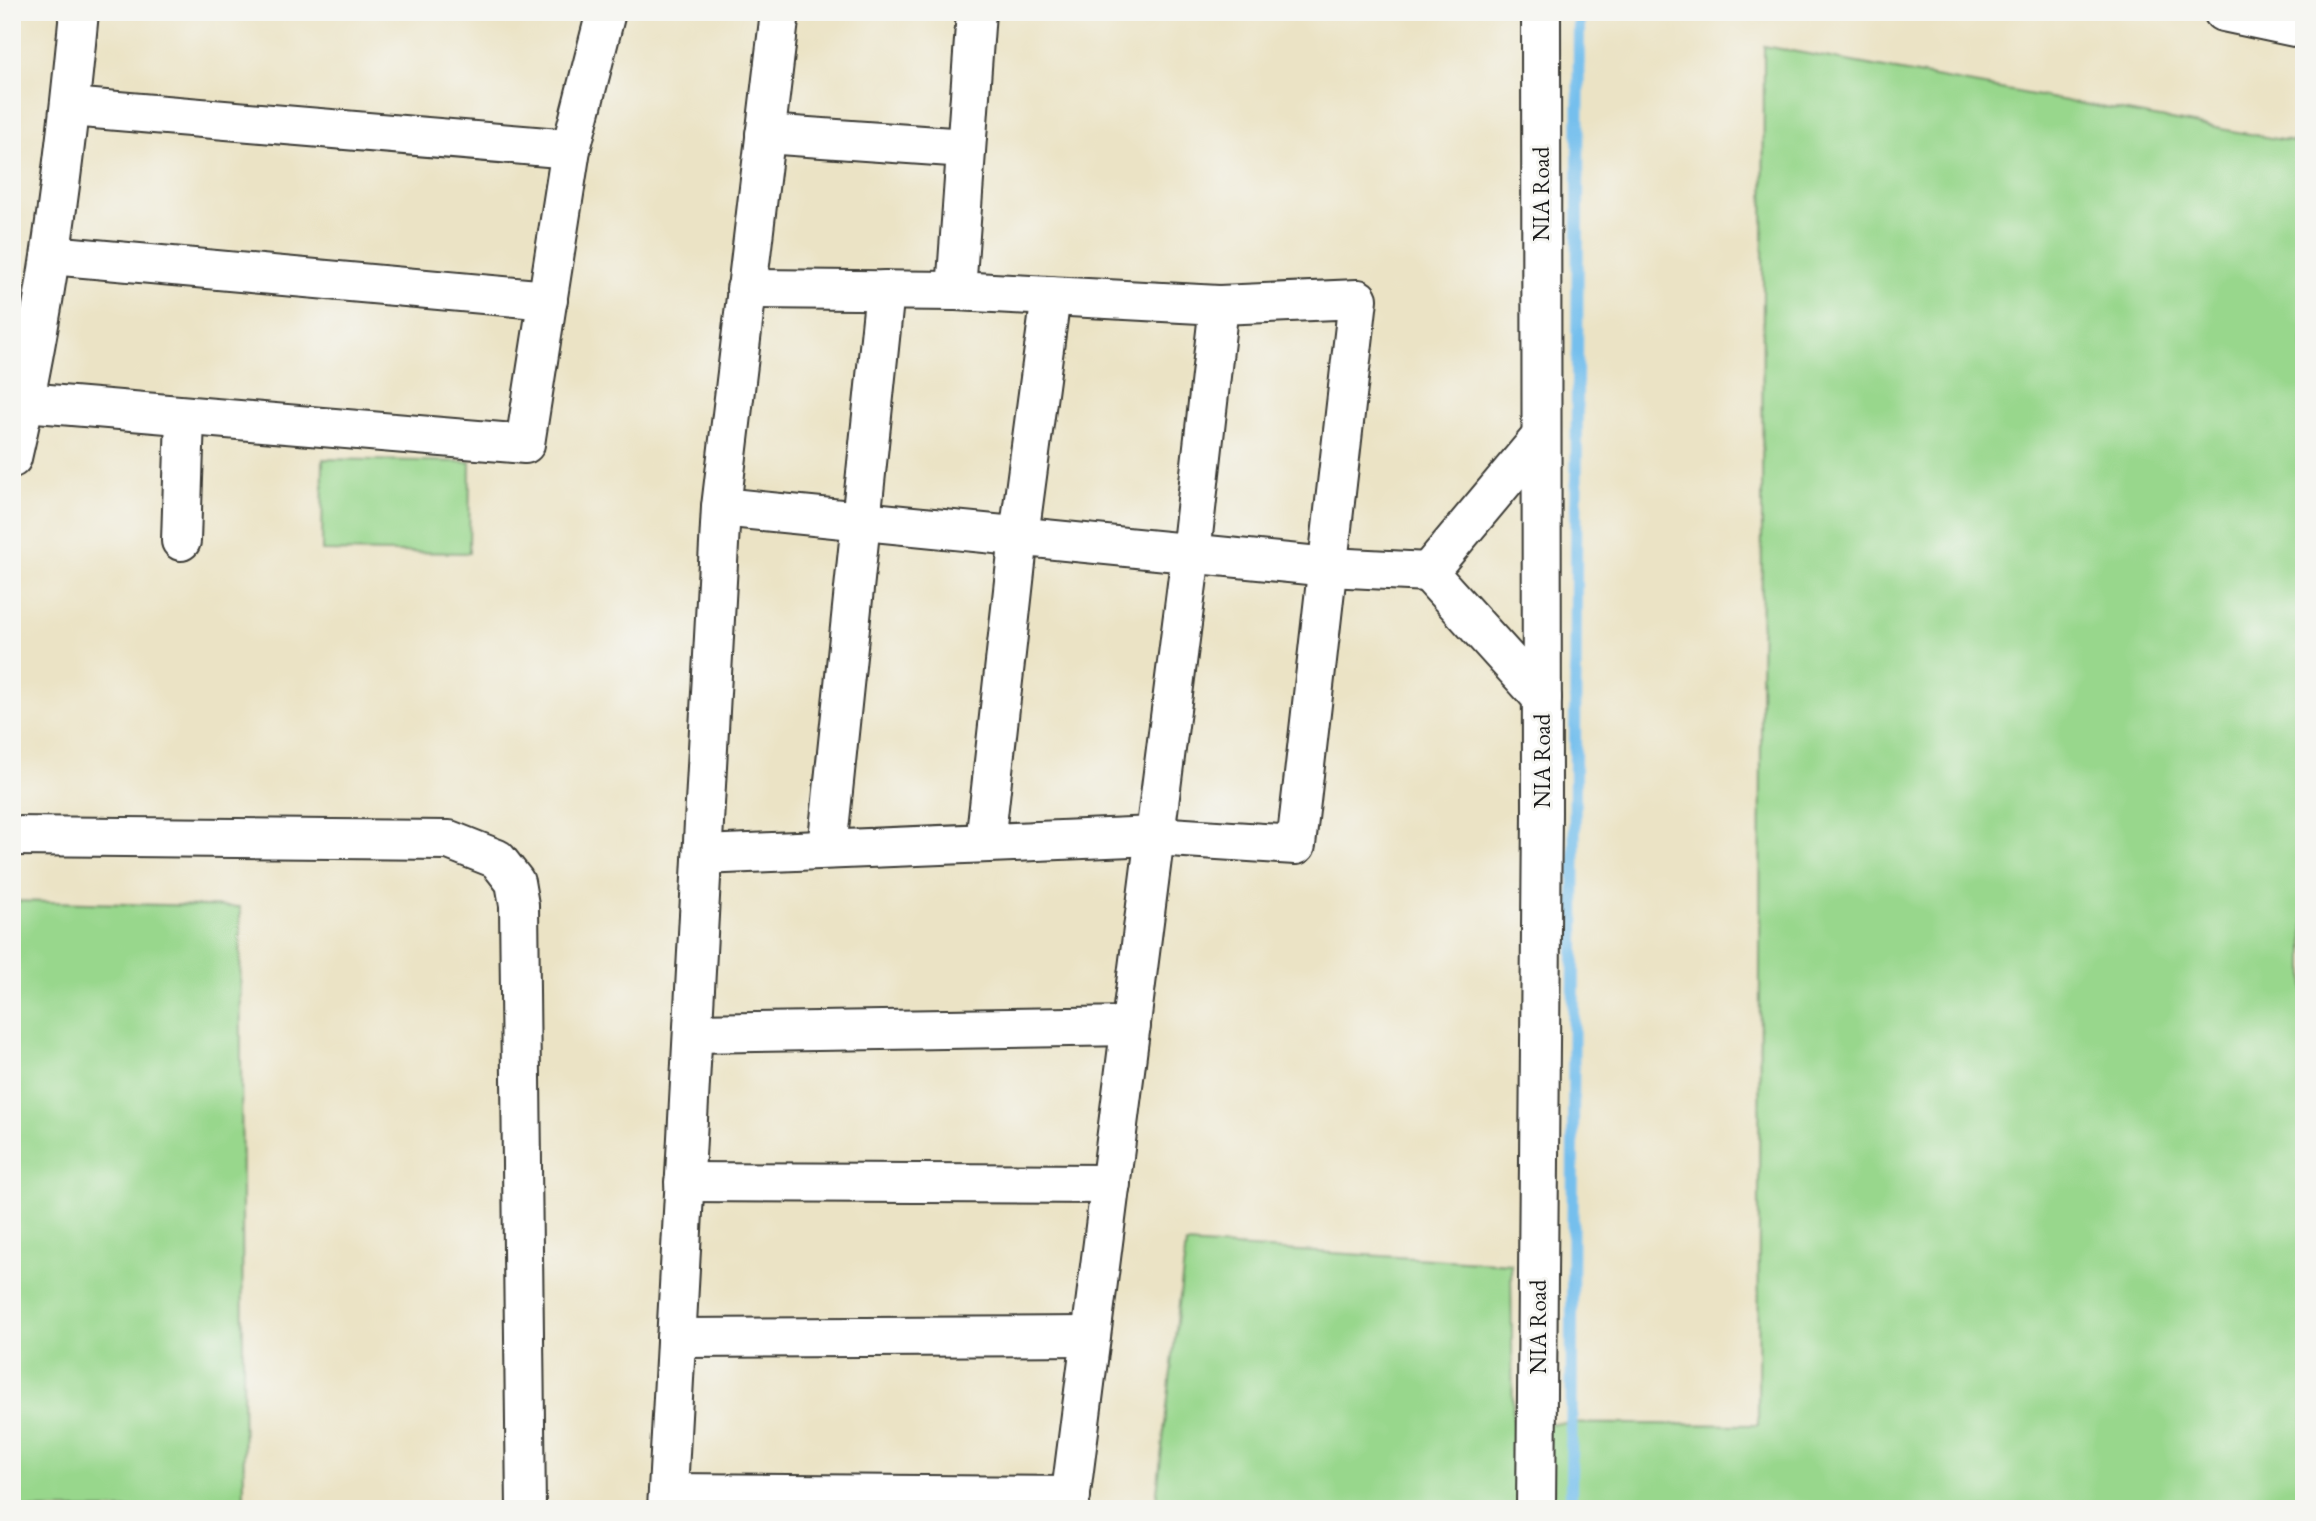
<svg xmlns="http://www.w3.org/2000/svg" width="2316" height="1521" font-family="'EB Garamond',serif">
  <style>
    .green { fill: #98d78c; stroke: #5a7a54; stroke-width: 2 }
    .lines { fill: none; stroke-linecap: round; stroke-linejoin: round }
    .stream { stroke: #74bfed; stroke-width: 12 }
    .minor-casing { stroke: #3b3a35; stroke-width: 42 }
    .tertiary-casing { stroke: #3b3a35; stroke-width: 42 }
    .minor { stroke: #fff; stroke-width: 38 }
    .tertiary { stroke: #fff; stroke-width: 38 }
    .labels { text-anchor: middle; stroke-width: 6; stroke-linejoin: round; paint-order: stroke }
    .street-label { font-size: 23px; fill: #1c1c1c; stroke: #f6f6f2 }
  </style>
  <rect width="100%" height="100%" fill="#f6f6f2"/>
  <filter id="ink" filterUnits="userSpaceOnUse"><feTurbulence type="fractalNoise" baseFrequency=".0143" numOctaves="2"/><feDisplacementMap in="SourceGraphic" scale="14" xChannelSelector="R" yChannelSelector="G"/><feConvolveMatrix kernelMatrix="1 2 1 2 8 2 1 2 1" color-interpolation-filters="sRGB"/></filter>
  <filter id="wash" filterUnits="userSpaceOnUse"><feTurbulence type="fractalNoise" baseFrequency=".00686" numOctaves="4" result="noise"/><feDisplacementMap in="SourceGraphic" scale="28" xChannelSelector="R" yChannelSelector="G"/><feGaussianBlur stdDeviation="1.57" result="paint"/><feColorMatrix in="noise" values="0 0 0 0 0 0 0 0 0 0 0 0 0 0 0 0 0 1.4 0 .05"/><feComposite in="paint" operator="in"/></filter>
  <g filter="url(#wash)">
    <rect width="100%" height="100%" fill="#ebe3c5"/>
    <g class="green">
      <polygon points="1764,46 2304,144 2304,1509 1155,1509 1186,1244 1511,1264 1513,1423 1758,1425"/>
      <polygon points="323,459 470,462 469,553 322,551"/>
      <polygon points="12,901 240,907 244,1509 12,1509"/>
    </g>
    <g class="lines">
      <polyline class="stream" points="1571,1509 1579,12"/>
    </g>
  </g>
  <g filter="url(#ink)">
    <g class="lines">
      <g class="minor-casing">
        <g id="minor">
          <polyline points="2223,12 2304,29"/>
          <polyline points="70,107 571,149"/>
          <polyline points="765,134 966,148"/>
          <polyline points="51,255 548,300"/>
          <polyline points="956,291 976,12"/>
          <polyline points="25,402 525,444 571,149 606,12"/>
          <polyline points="1541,437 1428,572 1542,698"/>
          <path d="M12 458C46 312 65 162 79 12"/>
          <polyline points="721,507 1329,567 1428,572"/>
          <polyline points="181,541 185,417"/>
          <polyline points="12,836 449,840 497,859 515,882 519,905 526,1509"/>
          <polyline points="985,843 1019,536 1051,296"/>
          <polyline points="827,849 885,290"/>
          <polyline points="703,855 1154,836 1296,845 1358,299 1219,305 956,291 746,289"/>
          <polyline points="693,1033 1131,1026"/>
          <polyline points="684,1182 1111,1184"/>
          <polyline points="676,1338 1091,1336"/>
          <polyline points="668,1493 1071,1496"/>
          <polyline points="667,1509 721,507 780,12"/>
          <polyline points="1069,1509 1191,553 1219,305"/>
        </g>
      </g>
      <g class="tertiary-casing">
        <polyline id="tertiary" points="1536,1509 1542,812 1541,12"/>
      </g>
      <use href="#minor" class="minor"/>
      <use href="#tertiary" class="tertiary"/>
    </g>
  </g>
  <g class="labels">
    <g class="street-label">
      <text transform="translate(1541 194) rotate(-90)" y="8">NIA Road</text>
      <text transform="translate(1542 761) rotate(-90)" y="8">NIA Road</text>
      <text transform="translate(1538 1327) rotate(-90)" y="8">NIA Road</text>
    </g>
  </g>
  <rect width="2316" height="1521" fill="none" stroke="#f6f6f2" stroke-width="42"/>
</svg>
